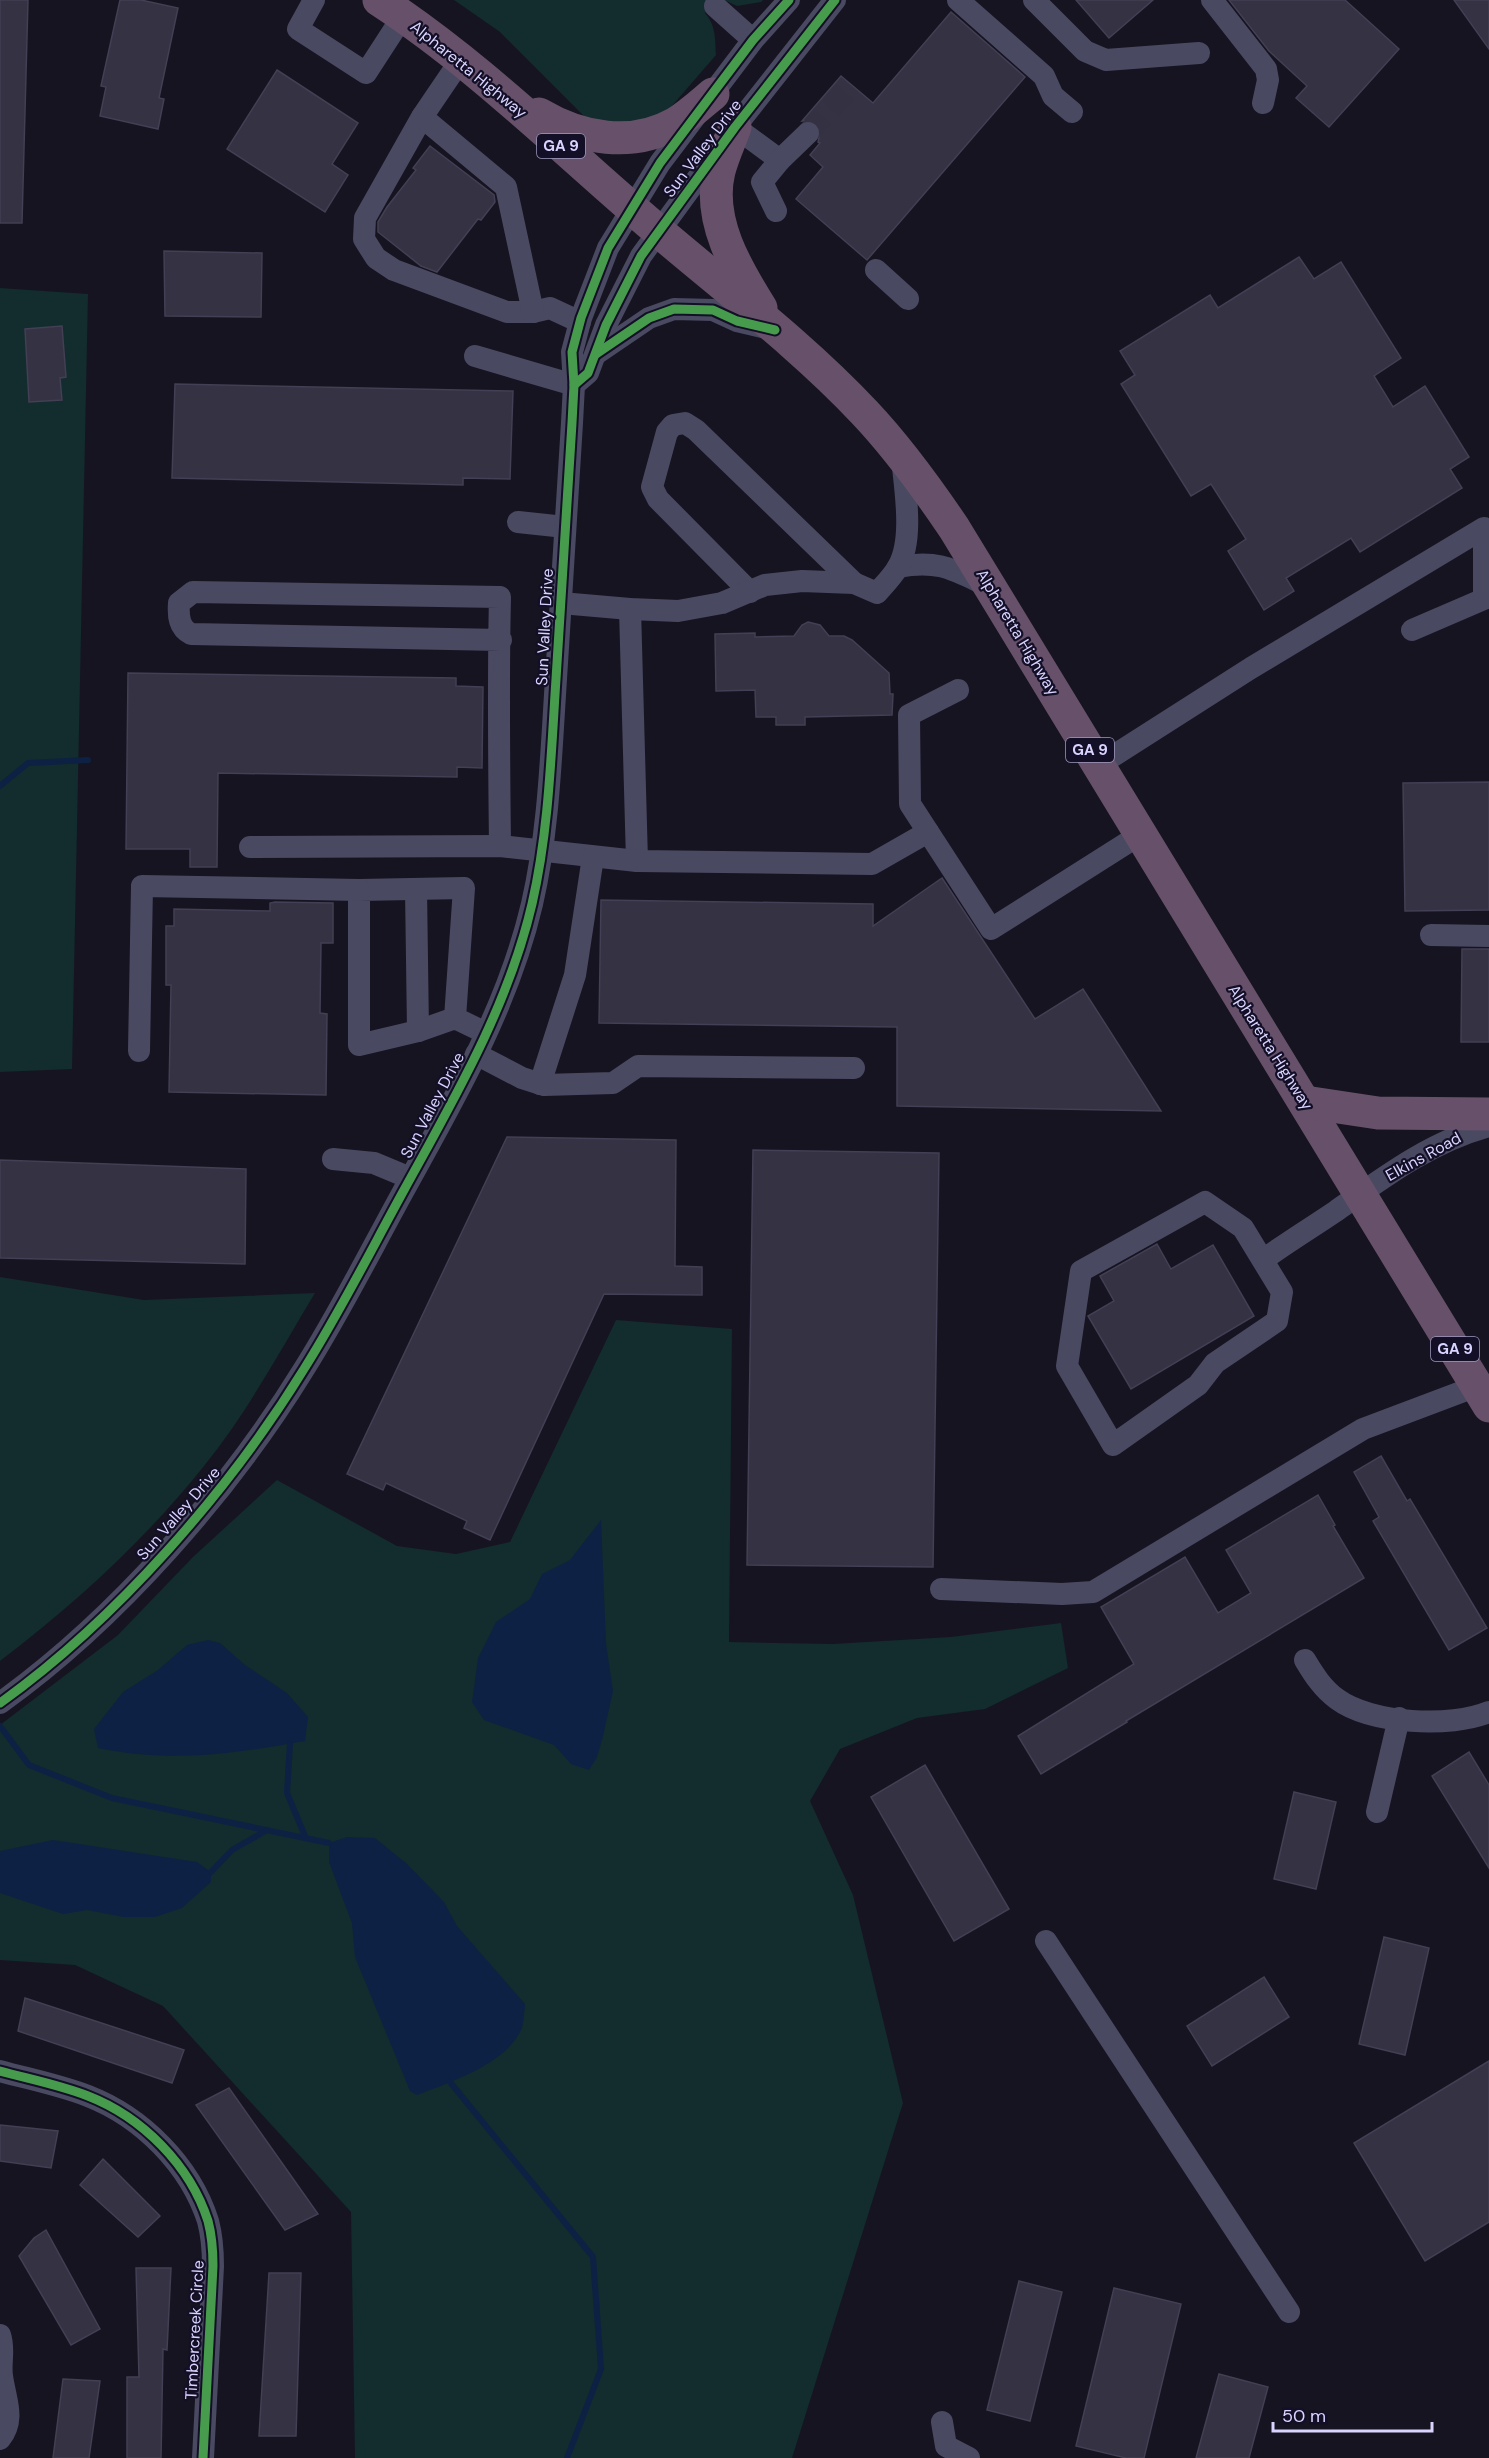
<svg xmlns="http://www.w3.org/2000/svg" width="1489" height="2458" font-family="'DM Sans',sans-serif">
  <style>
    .green { fill: #132c2d }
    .water { fill: #0d2144 }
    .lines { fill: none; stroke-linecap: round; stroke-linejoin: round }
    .stream { stroke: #0d2144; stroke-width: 6 }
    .building { fill: #343243; stroke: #433f54; stroke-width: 1.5 }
    .minor-tunnel { stroke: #333142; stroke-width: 22; stroke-dasharray: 22 11; stroke-linecap: butt }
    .minor { stroke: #4a4962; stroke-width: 22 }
    .highway { stroke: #67516a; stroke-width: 33 }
    .cycleway-casing { stroke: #130f26; stroke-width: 13 }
    .cycleway { stroke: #469c4c; stroke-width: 9 }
    .labels { text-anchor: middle; stroke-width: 4.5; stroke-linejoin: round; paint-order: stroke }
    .shield { fill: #130f26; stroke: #9e99be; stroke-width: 1.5 }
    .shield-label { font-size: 15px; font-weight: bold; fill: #d9d4ff }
    .street-label { font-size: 16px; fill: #d9d4ff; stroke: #130f26 }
  </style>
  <rect width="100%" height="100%" fill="#161421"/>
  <g class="green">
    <path d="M454 0H718L705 13C716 26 715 38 716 55L664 115 647 124 595 127 500 32Z"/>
    <polygon points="724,0 763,0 761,2 737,6"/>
    <polygon points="0,288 88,294 72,1069 0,1072"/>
    <path d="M0 1277 144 1300 315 1293C280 1351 247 1413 204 1466 145 1540 75 1604 0 1661Z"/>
    <polygon points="616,1320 732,1329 729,1642 833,1644 951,1637 1061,1623 1068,1668 985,1709 917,1718 840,1749 810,1801 853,1895 903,2103 792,2458 355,2458 351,2212 163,2006 75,1965 0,1960 0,1725 118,1635 193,1557 277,1480 397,1546 456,1554 510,1542"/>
  </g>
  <g class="water">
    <polygon points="601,1520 606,1644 613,1691 603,1736 597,1757 589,1770 571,1764 554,1745 484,1720 472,1702 478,1658 496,1622 530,1599 542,1574 570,1560"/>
    <path d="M208 1640 220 1643 245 1665 287 1693 308 1717 305 1741C231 1754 172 1763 98 1748L94 1729 123 1692 158 1670 187 1645Z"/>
    <path d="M347 1837 375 1838 407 1864 444 1902 457 1926 525 2004C524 2013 524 2025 520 2032 503 2065 450 2082 417 2095L410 2091 355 1957 352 1923 329 1862V1843Z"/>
    <polygon points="53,1840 197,1862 211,1872 211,1882 182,1908 155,1917 124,1917 87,1910 63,1914 0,1893 0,1851"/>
  </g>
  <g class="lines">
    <g class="stream">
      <polyline points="0,786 28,763 88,760"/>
      <polyline points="0,1726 29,1765 112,1798 329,1843"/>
      <polyline points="290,1744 287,1793 305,1836"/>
      <polyline points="211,1872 232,1850 267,1830"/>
      <polyline points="450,2082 593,2257 601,2369 567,2458"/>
    </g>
  </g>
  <g class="building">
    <polygon points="0,0 28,0 22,223 0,223"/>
    <polygon points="120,0 141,0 178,8 159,98 164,99 158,129 100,116 106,87 101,86"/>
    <polygon points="1076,0 1153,0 1109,38"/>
    <polygon points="1229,0 1345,0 1399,49 1329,127 1296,98 1307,86 1269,51"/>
    <polygon points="1454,0 1489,0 1489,49"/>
    <polygon points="951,12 1025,77 867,260 796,199 823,167 810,155 820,143 818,142 821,129 812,120 802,121 841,76 873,103"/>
    <polygon points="277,70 358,123 332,164 348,175 325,212 227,149"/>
    <polygon points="430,146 494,195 495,202 481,220 478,219 437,272 421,266 378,232 378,222 387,207 416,170 413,168"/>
    <polygon points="164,251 262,253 261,317 165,316"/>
    <polygon points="1299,257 1314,279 1341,262 1401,358 1374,376 1393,407 1425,386 1469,457 1450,469 1462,488 1360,552 1351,538 1286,578 1294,591 1264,610 1228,551 1246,539 1211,484 1191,496 1121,384 1135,375 1120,351 1210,295 1218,308"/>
    <polygon points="62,326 66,377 60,378 62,400 29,402 25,329"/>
    <polygon points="175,384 513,391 510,479 463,478 463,485 172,478"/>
    <polygon points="808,622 820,625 829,636 844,636 852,640 889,673 890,694 893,694 892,715 805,717 805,725 776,725 776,717 756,717 755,690 716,691 715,634 755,633 755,637 794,636 802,625"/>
    <polygon points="128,673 456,678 456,686 483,687 482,768 457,767 457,777 218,773 217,867 190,867 190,849 126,849"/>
    <polygon points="1489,782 1489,910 1405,911 1403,783"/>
    <polygon points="942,878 1035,1019 1083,989 1161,1111 897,1106 897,1027 599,1023 601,900 873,904 873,926"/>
    <polygon points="275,902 333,903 333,943 321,943 320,1013 327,1014 326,1095 169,1092 171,985 166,985 166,926 174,926 174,909 270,911 270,903"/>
    <polygon points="1462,949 1489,949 1489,1042 1461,1042"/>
    <polygon points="507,1137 676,1140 675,1266 702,1267 702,1295 604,1294 490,1540 464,1528 467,1521 386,1483 383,1490 347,1474"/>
    <polygon points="753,1150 939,1153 933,1567 747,1565"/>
    <polygon points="0,1160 246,1169 245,1264 0,1258"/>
    <polygon points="1157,1244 1171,1269 1213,1245 1254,1316 1131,1389 1088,1316 1114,1301 1100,1276"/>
    <polygon points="1381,1456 1407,1501 1410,1499 1487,1628 1449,1650 1373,1521 1379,1517 1354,1472"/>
    <polygon points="1318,1495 1335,1525 1333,1526 1364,1578 1126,1721 1127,1722 1041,1774 1018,1736 1134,1664 1101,1607 1185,1557 1218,1613 1251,1593 1226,1550"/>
    <polygon points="1469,1752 1489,1785 1489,1868 1432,1776"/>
    <polygon points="925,1765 1009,1909 954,1941 871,1797"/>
    <polygon points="1294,1792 1336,1802 1316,1889 1274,1879"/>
    <polygon points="1384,1937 1429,1948 1405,2055 1359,2044"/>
    <polygon points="1264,1977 1289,2017 1212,2066 1187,2026"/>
    <polygon points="25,1998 184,2050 172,2083 18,2031"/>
    <polygon points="1489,2061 1489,2222 1425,2261 1354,2143"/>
    <polygon points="229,2088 318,2214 285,2230 196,2105"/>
    <polygon points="0,2125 58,2131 51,2168 0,2161"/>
    <polygon points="103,2159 160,2216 138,2237 80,2185"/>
    <polygon points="46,2230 100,2329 71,2345 19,2256 34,2238"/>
    <polygon points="136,2268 171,2268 167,2350 163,2349 161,2458 127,2458 127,2377 139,2377"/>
    <polygon points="269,2273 301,2273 296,2436 259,2436"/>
    <polygon points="1019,2281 1062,2292 1030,2421 987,2410"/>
    <polygon points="1114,2288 1181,2304 1144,2458 1126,2458 1076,2446"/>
    <polygon points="1219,2374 1268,2387 1249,2458 1196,2458"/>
    <polygon points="63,2379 100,2381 89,2458 53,2458"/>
  </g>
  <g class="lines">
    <polyline class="minor-tunnel" points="808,133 852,85"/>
    <g class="minor">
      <polyline points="314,0 298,29 366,73 403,16"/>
      <polyline points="958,0 1044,76 1053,96 1072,112"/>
      <polyline points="1034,0 1085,51 1106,60 1199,53"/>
      <polyline points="1212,0 1266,69 1268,80 1263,103"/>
      <polyline points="715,6 753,40"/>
      <polyline points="460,61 422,117 365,218 364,239 376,258 394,270 507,312 533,312 550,308 580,322"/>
      <polyline points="422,117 506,187 533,312"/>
      <polyline points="735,127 780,160"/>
      <polyline points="776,211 762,182 780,160 808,133"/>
      <polyline points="876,270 908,299"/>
      <polyline points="596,354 649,318 674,309 713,310 737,321 770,329"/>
      <polyline points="475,356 574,385"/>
      <polyline points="574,385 588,373 606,325 641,256 735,127 835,0"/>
      <polyline points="518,522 565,527"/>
      <path d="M898 567C939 559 954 570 990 587"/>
      <polyline points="750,592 658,499 652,487 667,432 673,425 685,423 696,430 854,583"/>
      <path d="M561 603 630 609 678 611 722 603 765 585 802 581 854 583 877 593C884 585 893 576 898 567 914 540 905 489 902 458"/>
      <polyline points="630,609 637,861"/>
      <polyline points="958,690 909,715 910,804 991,929 1141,834"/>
      <polyline points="1099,765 1251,668 1484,528 1484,599 1412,630"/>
      <path d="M500 846C499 763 498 680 500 597L193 592 179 603C178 616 179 628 191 634L501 640"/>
      <polyline points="250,847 500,846 637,861 872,864 928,832"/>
      <polyline points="416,889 418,1031"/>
      <polyline points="1431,935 1489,936"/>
      <polyline points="455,1018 464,888 359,890 359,1045 418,1031 455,1018 486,1033"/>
      <polyline points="139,1051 142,886 359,890"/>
      <polyline points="476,1054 522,1078 544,1085 613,1083 638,1066 854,1068"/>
      <polyline points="540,1084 575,975 593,857"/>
      <polyline points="333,1159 374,1163 410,1178"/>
      <polygon points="1205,1202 1243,1228 1282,1292 1277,1321 1215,1363 1198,1385 1113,1445 1067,1366 1081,1271"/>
      <path d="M1263 1260C1286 1243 1311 1228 1336 1211 1384 1177 1432 1141 1489 1126"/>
      <polyline points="941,1589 1062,1594 1093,1592 1363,1429 1477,1386"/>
      <path d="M1305 1660C1314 1675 1323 1689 1337 1699 1371 1724 1451 1728 1489 1712"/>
      <path d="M0 1703C116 1620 229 1491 304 1369 340 1312 371 1250 404 1190 454 1099 508 1007 532 904 549 830 551 754 556 679 561 594 567 508 572 423L574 385 572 352 581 318 608 248 660 163 753 40 789 0"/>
      <polyline points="1377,1812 1399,1718"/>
      <polyline points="1046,1941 1289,2312"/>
      <path d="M0 2071C29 2079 60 2085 88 2096 142 2117 190 2165 208 2221 212 2236 213 2251 213 2266L203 2458"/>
      <path d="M0 2335C5 2349 0 2363 2 2376 5 2399 16 2419 0 2439"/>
      <polyline points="942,2422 946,2446 969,2458"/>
    </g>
    <g class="highway">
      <path d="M379 0C471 60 551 138 634 210 710 277 796 339 865 413 898 448 927 488 954 528L1489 1406"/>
      <path d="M539 114C581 139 632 148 676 123 689 115 701 104 713 94"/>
      <path d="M735 127C730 141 723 156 719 171 707 220 736 268 761 308"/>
      <polyline points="1305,1102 1378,1113 1489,1114"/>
    </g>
    <g class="cycleway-casing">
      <g id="cycleway">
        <polyline points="596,354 649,318 674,309 713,310 737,321 775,330"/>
        <polyline points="574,385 588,373 606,325 641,256 735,127 835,0"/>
        <path d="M0 1703C116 1620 229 1491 304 1369 340 1312 371 1250 404 1190 454 1099 508 1007 532 904 549 830 551 754 556 679 561 594 567 508 572 423L574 385 572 352 581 318 608 248 660 163 753 40 789 0"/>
        <path d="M0 2071C29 2079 60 2085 88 2096 142 2117 190 2165 208 2221 212 2236 213 2251 213 2266L203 2458"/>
      </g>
    </g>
    <use href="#cycleway" class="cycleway"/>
  </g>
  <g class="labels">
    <g class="shield">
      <rect x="537" y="134" width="48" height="24" rx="4.5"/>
      <rect x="1066" y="738" width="48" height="24" rx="4.5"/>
      <rect x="1431" y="1337" width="48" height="24" rx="4.5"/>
    </g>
    <g class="shield-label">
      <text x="561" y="151">GA 9</text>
      <text x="1090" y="755">GA 9</text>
      <text x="1455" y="1354">GA 9</text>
    </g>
    <g class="street-label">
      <text transform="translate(469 69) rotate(39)" y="6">Alpharetta Highway</text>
      <text transform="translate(702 148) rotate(-53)" y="6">Sun Valley Drive</text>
      <text transform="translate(544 627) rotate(-87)" y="6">Sun Valley Drive</text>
      <text transform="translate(1018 632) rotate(59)" y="6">Alpharetta Highway</text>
      <text transform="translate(1271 1047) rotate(58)" y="6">Alpharetta Highway</text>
      <text transform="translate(432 1105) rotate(-62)" y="6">Sun Valley Drive</text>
      <text transform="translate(1423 1156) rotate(-29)" y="6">Elkins Road</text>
      <text transform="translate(178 1513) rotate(-49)" y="6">Sun Valley Drive</text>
      <text transform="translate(194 2330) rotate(-87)" y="6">Timbercreek Circle</text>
    </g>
  </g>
  <path d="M1273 2422v9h159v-9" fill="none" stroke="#d9d4ff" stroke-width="3"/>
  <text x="1282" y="2422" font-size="18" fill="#d9d4ff" stroke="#130f26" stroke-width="4.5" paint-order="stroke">50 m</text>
</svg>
